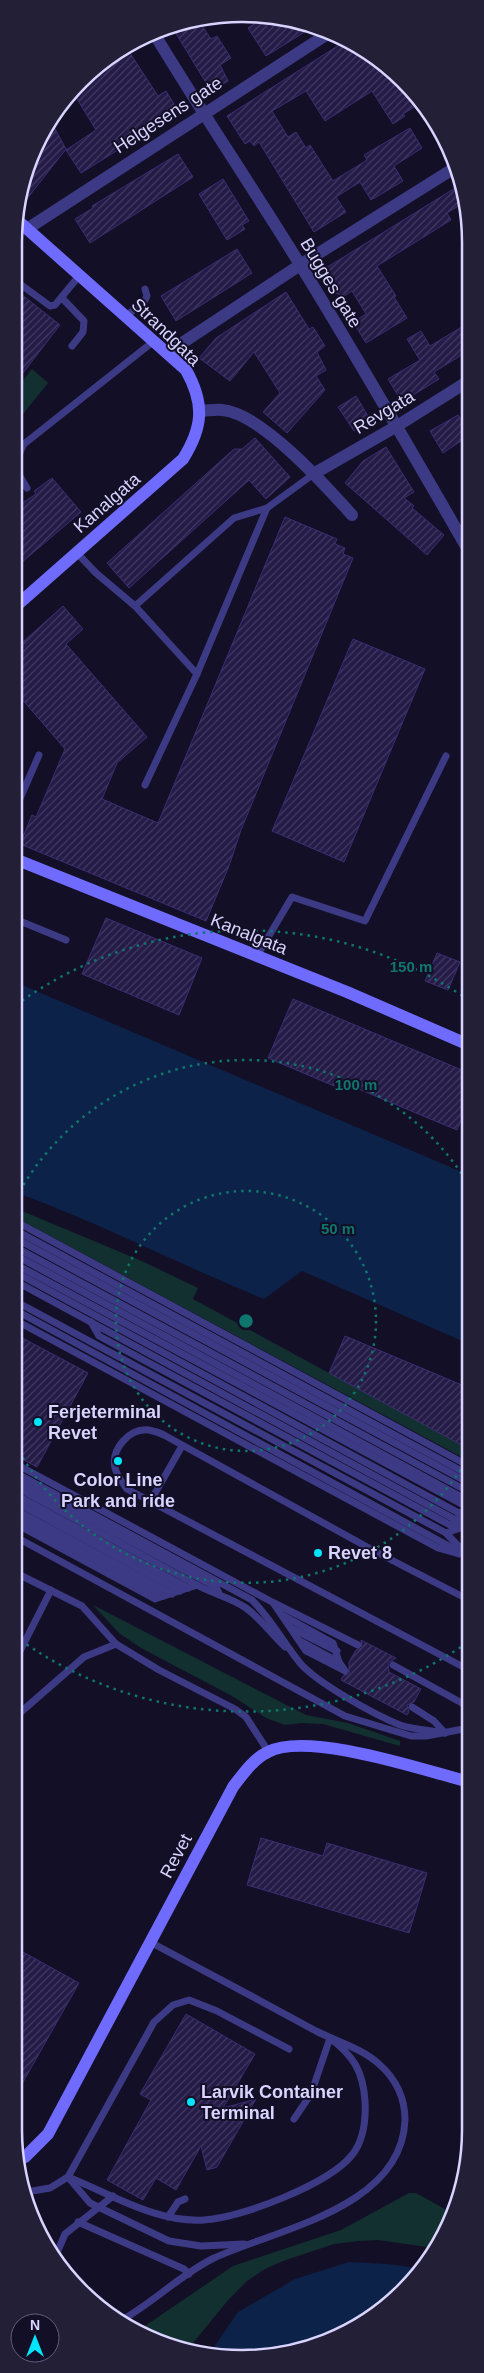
<svg xmlns="http://www.w3.org/2000/svg" width="484" height="2373" font-family="Arial,sans-serif">
  <style>
    .grass { fill: #12302f }
    .water { fill: #0c2248 }
    .building { fill: url(#building-hatch); stroke: #3b2d73 }
    .lines { fill: none; stroke-linecap: round; stroke-linejoin: round }
    .lane { stroke: #3d3a85; stroke-width: 7 }
    .street { stroke: #3d3a85; stroke-width: 12 }
    .secondary { stroke: #6f6bff; stroke-width: 12 }
    .ring { fill: none; stroke: #0f766e; stroke-width: 2.5; stroke-dasharray: 2.5 5 }
    .poi-dot { fill: #00e5ff; stroke: #130f26; stroke-width: 2 }
    .labels { text-anchor: middle; stroke-width: 4; stroke-linejoin: round; paint-order: stroke }
    .street-label { font-size: 18px; fill: #d9d4ff; stroke: #130f26 }
    .poi-label { font-size: 18px; font-weight: bold; fill: #d9d4ff; stroke: #130f26; text-anchor: start }
    .rim { fill: none; stroke: #d9d4ff; stroke-width: 2.5 }
    .centre { fill: #0f766e; stroke: #130f26; stroke-width: 2.5 }
    .ring-label { font-size: 15px; text-anchor: middle; font-weight: bold; fill: #0f766e; stroke: #130f26; stroke-width: 4; stroke-linejoin: round; paint-order: stroke }
  </style>
  <defs>
    <pattern id="building-hatch" width="6" height="6" patternUnits="userSpaceOnUse" patternTransform="scale(1.25)"><rect width="6" height="6" fill="#241b47"/><path d="M-1 1l2-2M0 6l6-6M5 7l2-2" fill="none" stroke="#433b63"/></pattern>
  </defs>
  <rect width="100%" height="100%" fill="#130f26"/>
  <g class="grass">
    <polygon points="32,369 48,383 15,424 15,391"/>
    <polygon points="15,1208 144,1262 198,1288 193,1299 469,1449 469,1461 15,1217"/>
    <polygon points="93,1605 306,1715 348,1723 400,1741 400,1746 323,1724 301,1723 285,1725 266,1718 232,1696 141,1648 119,1633"/>
    <polygon points="409,2193 416,2193 452,2213 447,2232 434,2248 378,2240 358,2241 334,2244 283,2261 265,2269 247,2281 229,2299 189,2348 141,2336 136,2332 233,2266 341,2230"/>
  </g>
  <g class="water">
    <path d="M15 982 469 1175V1344L302 1271 264 1299C180 1265 100 1223 15 1192Z"/>
    <polygon points="349,2262 387,2264 419,2268 392,2303 316,2347 227,2359 209,2354 238,2312 295,2279"/>
  </g>
  <g class="building">
    <polygon points="267,16 272,16 311,28 266,56 248,28"/>
    <polygon points="199,21 211,39 217,36 231,58 220,65 228,81 211,91 172,27 183,22"/>
    <polygon points="347,40 380,64 394,86 404,81 419,104 403,114 405,116 393,124 372,91 325,121 306,91 272,111 288,137 296,132 306,148 310,145 333,181 367,160 364,155 410,128 422,148 394,166 403,181 371,200 360,182 336,197 346,212 314,232 259,142 254,146 250,141 245,144 227,116"/>
    <polygon points="130,53 158,96 166,91 179,112 81,173 66,150 96,130 74,94 83,84"/>
    <polygon points="53,125 66,149 19,209 17,208 43,131"/>
    <polygon points="178,154 193,177 90,243 75,219 93,208 92,206"/>
    <polygon points="223,179 249,221 242,225 245,229 227,240 199,194"/>
    <polygon points="460,185 463,200 459,202 460,205 447,213 451,220 377,266 396,296 394,297 407,318 366,343 353,322 366,314 352,291 341,298 338,293 336,294 321,271"/>
    <polygon points="237,249 252,273 176,321 161,296"/>
    <polygon points="16,290 60,325 16,382"/>
    <polygon points="286,292 309,329 313,327 325,346 317,352 326,370 316,376 325,390 287,433 263,412 280,393 254,352 230,381 199,358 216,338"/>
    <polygon points="470,322 470,350 434,372 439,379 402,402 388,379 420,360 407,339 421,331 430,346"/>
    <polygon points="356,396 371,421 354,431 338,407"/>
    <polygon points="458,415 466,428 463,430 467,437 443,453 430,431"/>
    <polygon points="255,438 290,477 266,499 249,480 129,588 107,563 234,449 242,449"/>
    <polygon points="386,447 414,492 404,498 414,506 412,508 444,535 427,555 345,483 363,461"/>
    <polygon points="52,478 81,512 15,568 15,508 36,494 34,491"/>
    <polygon points="285,517 337,539 335,544 345,548 343,554 353,558 241,830 229,866 206,921 20,844 32,815 36,817 65,749 15,691 15,649 63,606 83,629 66,644 147,737 117,763 102,799 158,823"/>
    <polygon points="353,639 425,669 344,862 272,831"/>
    <polygon points="106,918 202,958 179,1015 82,974"/>
    <polygon points="437,953 460,962 448,990 425,981"/>
    <polygon points="293,999 469,1073 469,1115 464,1113 457,1130 337,1080 334,1086 268,1058"/>
    <polygon points="15,1334 88,1373 37,1467 14,1455"/>
    <polygon points="345,1336 469,1388 469,1449 329,1373"/>
    <polygon points="361,1640 396,1658 388,1663 389,1672 421,1689 414,1702 407,1705 409,1712 407,1715 341,1680 343,1676 349,1674 349,1662 356,1650 362,1648"/>
    <polygon points="261,1838 323,1856 327,1843 427,1873 409,1933 247,1885"/>
    <polygon points="14,1947 79,1983 14,2098"/>
    <polygon points="186,2014 255,2054 223,2108 256,2099 217,2167 207,2170 201,2146 176,2190 156,2178 143,2200 107,2180 151,2100 140,2094"/>
  </g>
  <g class="lines">
    <g class="lane">
      <polyline points="16,281 50,306 55,305 79,276"/>
      <polyline points="62,298 84,321 83,332 72,346"/>
      <polyline points="126,316 144,302 147,296 145,289"/>
      <path d="M27 488C14 468 13 465 24 444L154 341"/>
      <polyline points="77,553 96,573 135,606 197,674"/>
      <polyline points="135,606 234,518 267,508"/>
      <polyline points="145,785 197,674 267,508 315,473"/>
      <polyline points="15,810 39,755"/>
      <polyline points="15,919 66,940"/>
      <polyline points="257,956 292,897 365,921 446,756"/>
      <polyline points="15,1221 469,1466"/>
      <polyline points="15,1230 469,1475"/>
      <polyline points="15,1238 469,1483"/>
      <polyline points="15,1247 469,1492"/>
      <polyline points="15,1255 469,1501"/>
      <polyline points="15,1264 469,1508"/>
      <polyline points="15,1272 457,1512 469,1514"/>
      <polyline points="15,1281 454,1519 469,1518"/>
      <polyline points="15,1301 446,1533 469,1525"/>
      <polyline points="15,1310 469,1557"/>
      <polyline points="15,1320 438,1548 459,1554"/>
      <polyline points="91,1322 99,1336 450,1525 466,1522"/>
      <polyline points="14,1463 272,1602 358,1645"/>
      <path d="M14 1472 252 1600C271 1619 283 1642 300 1663 317 1683 375 1715 400 1725 414 1730 431 1730 445 1733"/>
      <polyline points="14,1479 216,1587 219,1593"/>
      <polyline points="14,1486 197,1585"/>
      <polyline points="14,1494 188,1588"/>
      <polyline points="14,1501 180,1591"/>
      <polyline points="150,1502 182,1446"/>
      <polyline points="14,1509 172,1594"/>
      <polyline points="14,1516 163,1596"/>
      <path d="M14 1523 155 1599 197 1585C213 1594 230 1597 246 1608 260 1618 272 1635 285 1647"/>
      <polyline points="446,1533 463,1551"/>
      <polyline points="14,1536 345,1716 411,1736 426,1736 469,1728"/>
      <polyline points="14,1572 82,1606 116,1644 159,1670 235,1709 246,1717 268,1751"/>
      <polyline points="274,1604 306,1651 345,1671"/>
      <polyline points="284,1616 333,1643 339,1662 345,1671"/>
      <polyline points="291,1628 337,1651"/>
      <polyline points="302,1642 339,1662"/>
      <polyline points="14,1663 51,1590"/>
      <polyline points="393,1665 469,1707"/>
      <path d="M469 1670 127 1489C122 1482 117 1476 115 1468 111 1449 129 1428 149 1430 154 1431 160 1433 164 1435L378 1553 469 1600"/>
      <polyline points="412,1707 434,1721 445,1733"/>
      <polyline points="14,1718 84,1657 116,1644"/>
      <path d="M68 2177C111 2194 156 2223 204 2220 241 2218 329 2184 352 2155 364 2140 366 2120 365 2101 363 2070 353 2056 330 2038L311 2094 294 2119"/>
      <polyline points="68,2177 90,2203 169,2241 201,2246 244,2244"/>
      <polyline points="26,2192 50,2188 68,2177 154,2022 173,2005 189,2000 217,2011 289,2049"/>
      <polyline points="168,2217 178,2202 185,2199"/>
      <polyline points="78,2222 184,2269 189,2274"/>
      <polyline points="56,2255 65,2234 113,2196"/>
      <path d="M120 2321C153 2303 181 2274 214 2258 277 2229 402 2208 405 2120 405 2097 396 2079 379 2064 361 2048 338 2042 316 2031 261 2001 205 1971 150 1942"/>
    </g>
    <g class="street">
      <path d="M155 35C202 113 253 188 301 266 359 360 414 456 470 553"/>
      <polyline points="27,229 329,33"/>
      <polyline points="167,353 300,265 456,167"/>
      <path d="M199 411C207 411 215 409 222 410 261 413 326 486 352 515"/>
      <polyline points="315,473 397,426 470,380"/>
    </g>
    <g class="secondary">
      <path d="M15 607 183 459C203 427 205 404 186 370L16 219"/>
      <polyline points="15,859 347,992 469,1045"/>
      <path d="M19 2159 25 2157 48 2134 233 1787C243 1774 253 1759 268 1752 308 1731 423 1770 469 1782"/>
    </g>
  </g>
  <g class="ring">
    <circle cx="246" cy="1321" r="130"/>
    <path d="M469 1457A261 261 0 0 1 14 1442M16 1198A261 261 0 0 1 469 1185"/>
    <path d="M467 1643A391 391 0 0 1 16 1637M16 1005A391 391 0 0 1 467 999"/>
  </g>
  <g class="poi-dot">
    <circle cx="38" cy="1422" r="5"/>
    <circle cx="118" cy="1461" r="5"/>
    <circle cx="318" cy="1553" r="5"/>
    <circle cx="191" cy="2102" r="5"/>
  </g>
  <g class="labels">
    <g class="street-label">
      <text transform="translate(168 115) rotate(-33)" y="6">Helgesens gate</text>
      <text transform="translate(331 283) rotate(59)" y="6">Bugges gate</text>
      <text transform="translate(166 332) rotate(44)" y="6">Strandgata</text>
      <text transform="translate(384 412) rotate(-31)" y="6">Revgata</text>
      <text transform="translate(107 503) rotate(-41)" y="6">Kanalgata</text>
      <text transform="translate(249 934) rotate(22)" y="6">Kanalgata</text>
      <text transform="translate(176 1856) rotate(-62)" y="6">Revet</text>
    </g>
    <g class="poi-label">
      <text x="48" y="1418">Ferjeterminal<tspan x="48" dy="21">Revet</tspan></text>
      <text x="118" y="1486" text-anchor="middle">Color Line<tspan x="118" dy="21">Park and ride</tspan></text>
      <text x="328" y="1559">Revet 8</text>
      <text x="201" y="2098">Larvik Container<tspan x="201" dy="21">Terminal</tspan></text>
    </g>
  </g>
  <path d="M0 0H484V2373H0ZM242 22H242A220 220 0 0 1 462 242V2130A220 220 0 0 1 242 2350H242A220 220 0 0 1 22 2130V242A220 220 0 0 1 242 22Z" fill="#231f37" fill-rule="evenodd"/>
  <path class="rim" d="M242 22H242A220 220 0 0 1 462 242V2130A220 220 0 0 1 242 2350H242A220 220 0 0 1 22 2130V242A220 220 0 0 1 242 22Z"/>
  <circle cx="246" cy="1321" r="8" class="centre"/>
  <g class="ring-label">
    <text x="411" y="972">150 m</text>
    <text x="356" y="1090">100 m</text>
    <text x="338" y="1234">50 m</text>
  </g>
  <g transform="translate(35 2338)"><circle r="24" fill="#130f26" stroke="#625e7d"/>
  <path d="M0-4L9 19L0 12L-9 19Z" fill="#00e5ff"/>
  <text y="-8" font-size="14" font-weight="bold" text-anchor="middle" fill="#d9d4ff">N</text>
  </g>
</svg>
